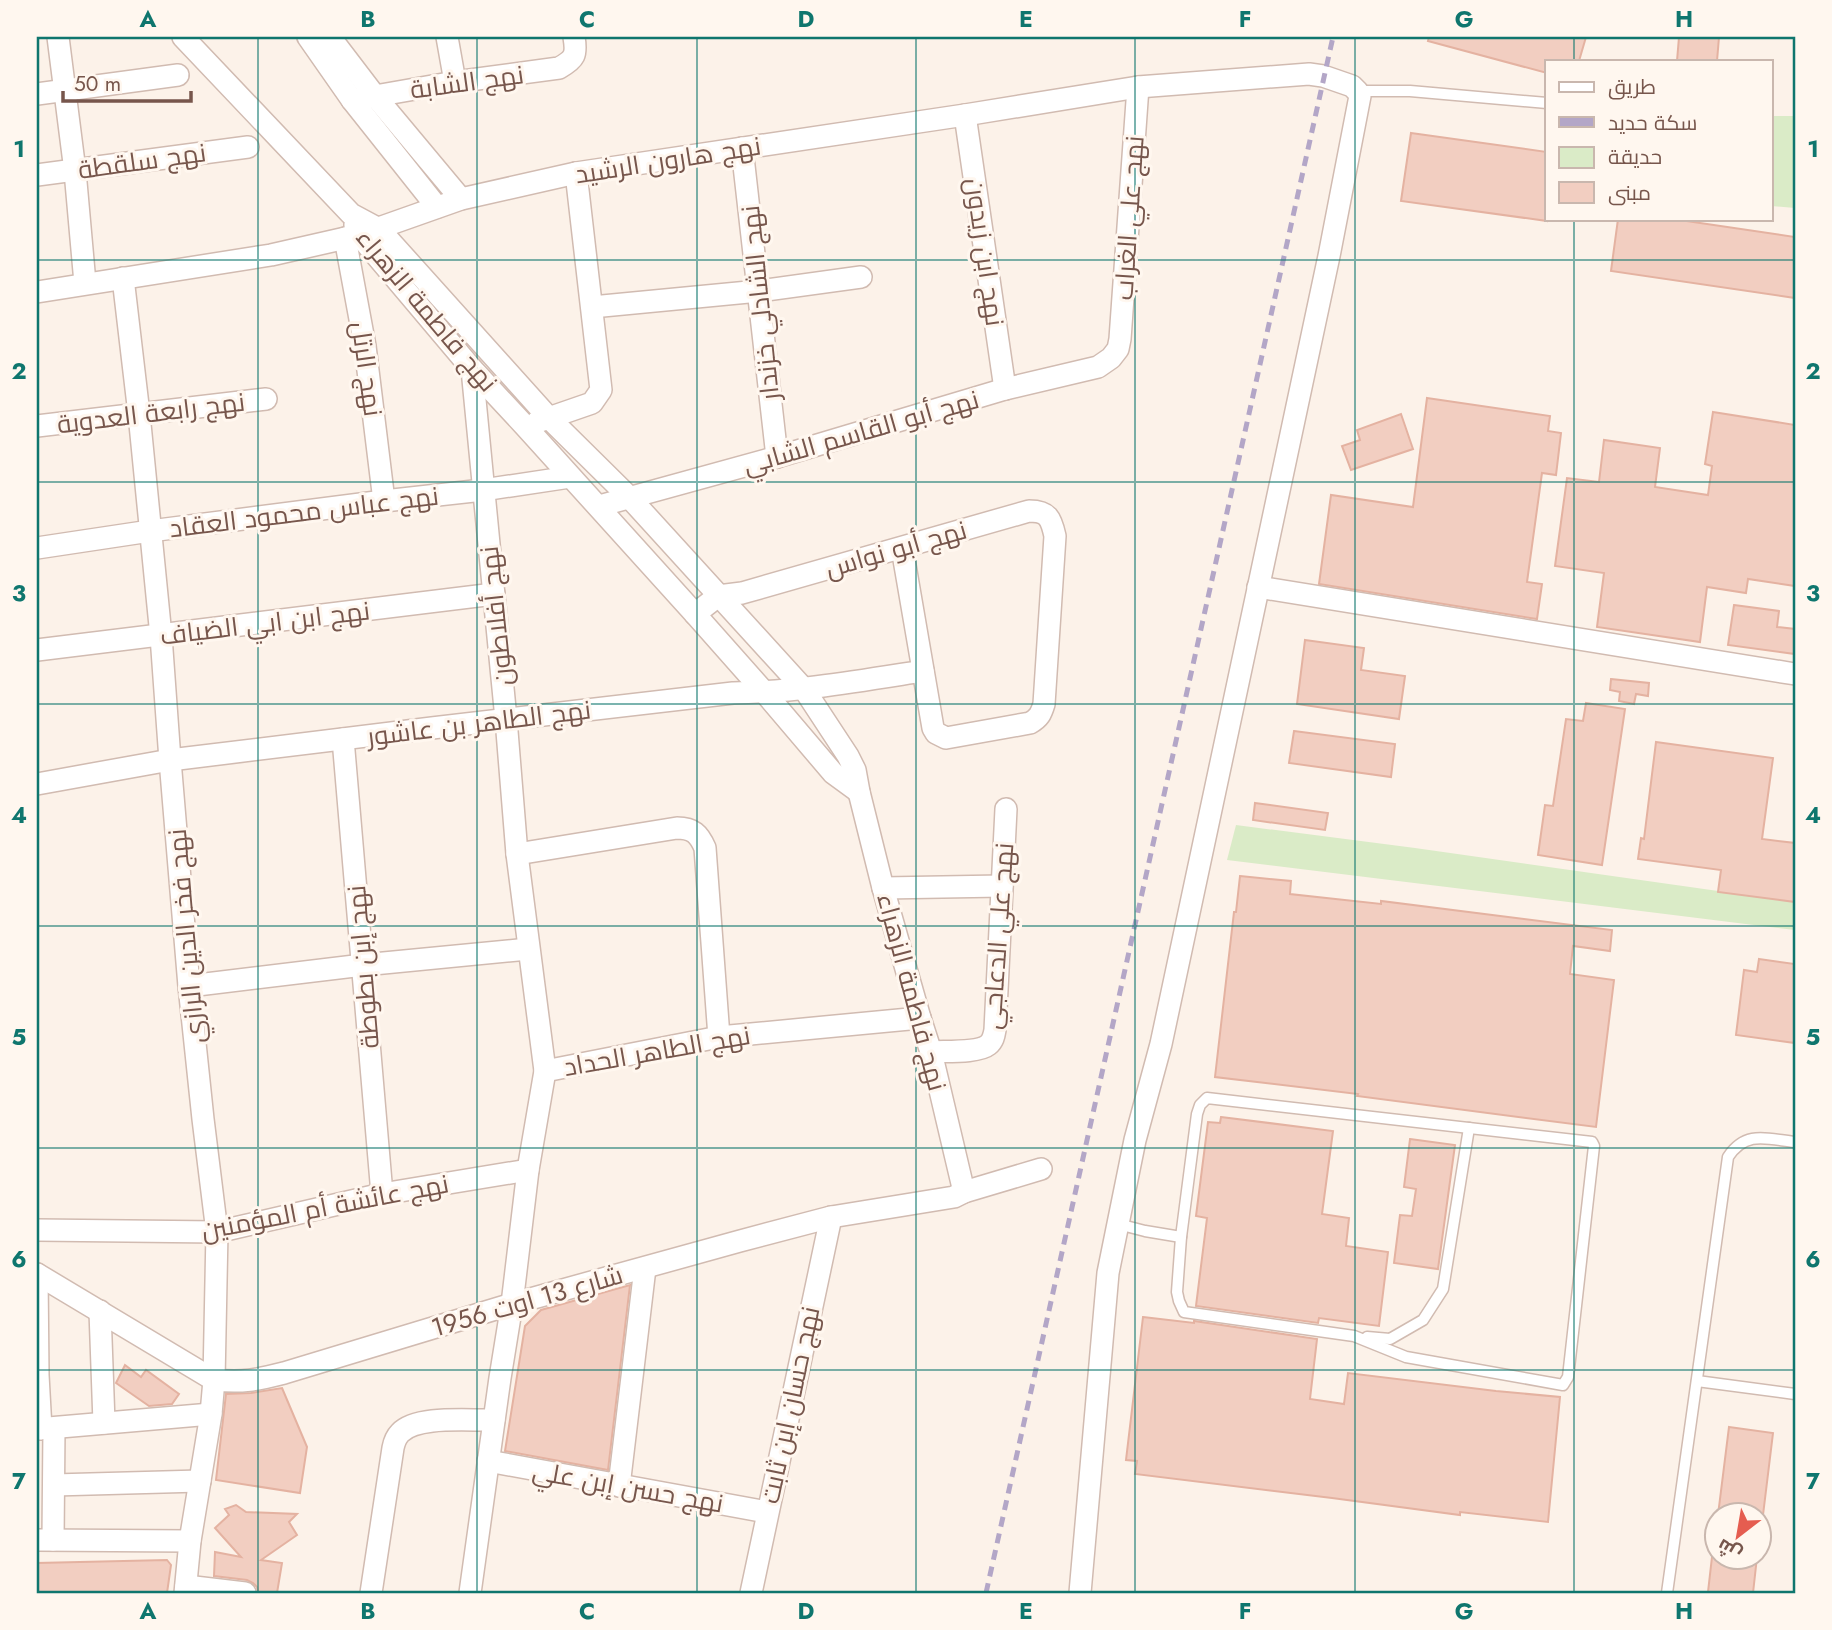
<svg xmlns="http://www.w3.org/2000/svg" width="1832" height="1630" font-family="Jost,Cairo,sans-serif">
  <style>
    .green { fill: #daebc7 }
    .building { fill: #f2cec1; stroke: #e4b2a1; stroke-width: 2 }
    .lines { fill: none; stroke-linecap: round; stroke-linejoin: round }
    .service-casing { stroke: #d1bbb1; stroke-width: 13 }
    .minor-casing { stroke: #d1bbb1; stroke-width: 24 }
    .service { stroke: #fff; stroke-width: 10 }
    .minor { stroke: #fff; stroke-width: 21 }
    .rail { stroke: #b3a6c7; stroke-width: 5; stroke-dasharray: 10 7; stroke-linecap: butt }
    .grid { fill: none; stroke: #0f766e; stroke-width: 2; stroke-opacity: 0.55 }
    .labels { text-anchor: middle; stroke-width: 6; stroke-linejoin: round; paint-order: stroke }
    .street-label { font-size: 26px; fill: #77564c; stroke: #fff7ef }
    .neatline { fill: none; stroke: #0f766e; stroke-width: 2.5 }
    .grid-label { font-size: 23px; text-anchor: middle; font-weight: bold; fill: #0f766e }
  </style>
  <rect width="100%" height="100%" fill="#fcf2e9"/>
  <g class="green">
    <polygon points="1771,116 1795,116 1795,208 1771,206"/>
    <polygon points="1236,825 1415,848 1795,902 1795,930 1227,860"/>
  </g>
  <g class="building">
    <polygon points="1429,37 1586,37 1579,61 1547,61 1547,73 1428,41"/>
    <polygon points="1679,37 1719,37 1717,61 1677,61"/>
    <polygon points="1411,133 1547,152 1547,221 1401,201"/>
    <polygon points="1618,219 1673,219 1795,237 1795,298 1611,271"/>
    <polygon points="1427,398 1550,416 1548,431 1561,433 1556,475 1542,473 1527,582 1542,584 1537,619 1319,584 1331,495 1413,507"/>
    <polygon points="1713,412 1795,425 1795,586 1748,579 1746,593 1707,587 1700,642 1597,627 1604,573 1555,566 1567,478 1599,482 1604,440 1660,448 1655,487 1708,495 1712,466 1705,464"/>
    <polygon points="1401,414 1413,449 1351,470 1342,446 1360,440 1357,430"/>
    <polygon points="1734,605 1779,611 1777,627 1795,629 1795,654 1728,645"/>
    <polygon points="1305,640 1364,648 1361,670 1405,676 1399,719 1297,704"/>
    <polygon points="1611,679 1649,683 1648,696 1636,694 1634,704 1619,701 1620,692 1610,690"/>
    <polygon points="1586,703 1625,709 1602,865 1538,855 1545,805 1553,806 1566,719 1583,721"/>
    <polygon points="1294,731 1395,744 1391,777 1289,763"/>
    <polygon points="1656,742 1773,758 1762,839 1795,843 1795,902 1718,892 1721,870 1638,859 1641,838 1644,839"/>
    <polygon points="1255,803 1328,813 1325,830 1253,820"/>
    <polygon points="1240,876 1291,881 1290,894 1381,904 1381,901 1612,930 1610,951 1573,946 1570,974 1614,980 1596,1127 1357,1096 1358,1094 1215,1077 1234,912 1236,912"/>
    <polygon points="1759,959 1795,964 1795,1043 1736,1035 1744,970 1757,972"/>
    <polygon points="1221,1117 1333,1131 1322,1214 1349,1218 1346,1246 1388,1252 1379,1326 1319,1318 1318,1323 1196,1306 1207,1218 1196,1216 1208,1122 1220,1123"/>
    <polygon points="1410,1139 1455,1145 1438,1269 1394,1263 1400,1215 1412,1216 1416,1189 1404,1187"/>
    <polygon points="630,1285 608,1470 505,1451 525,1326 541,1310"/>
    <polygon points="1143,1317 1194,1323 1194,1321 1317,1339 1310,1399 1344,1404 1348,1373 1496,1391 1560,1397 1548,1522 1460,1512 1460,1515 1332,1498 1135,1474 1137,1461 1126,1460"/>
    <polygon points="125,1365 141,1377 146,1370 179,1394 172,1404 149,1406 116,1383"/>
    <polygon points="282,1388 307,1447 300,1493 216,1480 226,1394 251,1393"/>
    <polygon points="1729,1427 1773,1433 1763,1515 1718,1515"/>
    <polygon points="236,1505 246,1512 297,1514 289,1522 297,1535 261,1560 282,1563 277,1593 258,1593 257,1587 253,1583 247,1580 214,1576 215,1552 241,1557 215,1528 229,1515 225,1509"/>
    <polygon points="1712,1557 1757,1557 1753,1593 1708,1592"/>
    <polygon points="167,1560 171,1565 167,1593 37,1593 37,1563"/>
  </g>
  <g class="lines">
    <g class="service-casing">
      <g id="service">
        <polyline points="1357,91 1410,91 1547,103"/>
        <polygon points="1207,1098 1592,1142 1594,1146 1568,1377 1563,1385 1406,1357 1354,1336 1184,1312 1179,1301 1177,1292 1181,1237 1197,1114 1200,1105"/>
        <polyline points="1118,1224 1145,1231 1181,1237"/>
        <polyline points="1367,1337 1390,1339 1423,1320 1443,1289 1469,1128"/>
        <polyline points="1697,1381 1795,1394"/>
        <path d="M1667 1593 1728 1157C1746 1130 1767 1139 1795 1142"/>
      </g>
    </g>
    <g class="minor-casing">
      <g id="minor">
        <polyline points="58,37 75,171 85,283"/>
        <polyline points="183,37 351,214 379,229 549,418 629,497 804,689 848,756 855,770 859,792 883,888 920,1018 931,1052 964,1192"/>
        <polyline points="308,37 352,100 437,207"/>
        <polyline points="330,37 375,96 461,199"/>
        <polyline points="447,37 455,82"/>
        <polyline points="37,94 178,75"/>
        <path d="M352 100 455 82 559 68C575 59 577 55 574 37"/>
        <polyline points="965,115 1005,389"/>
        <polyline points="742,148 777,457"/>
        <polyline points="37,175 248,147"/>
        <polyline points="355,225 359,235 472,369 525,426 695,614 765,693 833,773 859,792"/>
        <polyline points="345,238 365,346 384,501"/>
        <polyline points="123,278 139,414 161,636 170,760 189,986 203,1119 217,1232 214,1380 211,1414 190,1541 185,1593"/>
        <polyline points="37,292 271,255 359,235 461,199 576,173 965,115 1138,87 1309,74 1323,76 1352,86 1357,91 1360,96 1329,256 1161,1044 1135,1140 1108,1273 1080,1593"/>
        <polyline points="592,307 759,291 861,277"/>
        <polyline points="472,369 506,719 517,854 545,1071"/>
        <polyline points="537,422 592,403 601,390 576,173"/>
        <polyline points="37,426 266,399"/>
        <polyline points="599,506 777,457 1005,389 1098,367 1111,358 1118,349 1120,339 1138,87"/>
        <polyline points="37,548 150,531 384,501 483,490 570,477"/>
        <polyline points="1258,587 1795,674"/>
        <path d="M695 614 718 596 742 593 1029 511C1048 511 1051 518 1055 536L1044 704C1041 714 1039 718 1030 723L946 738 936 733 933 728 902 548"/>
        <polyline points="37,650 494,594"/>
        <polyline points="343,739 382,1194"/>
        <path d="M37 784 170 760 432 728 733 693C797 692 859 681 923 671"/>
        <path d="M517 854 677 828C693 828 699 834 705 848L719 1037"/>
        <polyline points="883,888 1002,886"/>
        <polyline points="189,986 363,965 528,949"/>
        <path d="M931 1052C945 1051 978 1053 988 1045 993 1041 994 1036 995 1030L1006 809"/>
        <polyline points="37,1230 217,1232 382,1194 528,1170"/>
        <path d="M37 1274 214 1380C243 1383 256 1380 284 1373L512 1304 740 1241 831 1217 954 1197 964 1192 1041 1169"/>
        <polyline points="37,1274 38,1375 41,1429"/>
        <polyline points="100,1311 104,1423"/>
        <polyline points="37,1429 211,1414"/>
        <polyline points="488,1461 767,1512"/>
        <polyline points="54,1485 200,1481"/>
        <polyline points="619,1486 645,1268"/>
        <polyline points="37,1540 190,1541"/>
        <polyline points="53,1540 54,1428"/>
        <polyline points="186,1586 245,1593"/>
        <path d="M371 1593 393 1448C394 1443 396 1437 400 1433 417 1415 469 1421 494 1420"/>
        <polyline points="470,1593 500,1378 512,1304 528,1170 545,1071 719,1037 920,1018"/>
        <polyline points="751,1593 831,1217"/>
      </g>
    </g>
    <use href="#service" class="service"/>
    <use href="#minor" class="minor"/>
    <polyline class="rail" points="986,1593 1333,37"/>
  </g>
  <path class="grid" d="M258 37V1593M477 37V1593M697 37V1593M916 37V1593M1135 37V1593M1355 37V1593M1574 37V61M1574 219V1593M37 260H1795M37 482H1795M37 704H1795M37 926H1795M37 1148H1795M37 1370H1795"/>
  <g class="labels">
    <g class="street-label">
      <text transform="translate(467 82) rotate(-8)" y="9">نهج الشابة</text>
      <text transform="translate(668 160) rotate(-9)" y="9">نهج هارون الرشيد</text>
      <text transform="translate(142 161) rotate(-8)" y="9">نهج سلقطة</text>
      <text transform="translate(1129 218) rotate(-86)" y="9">نهج علي الغراب</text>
      <text transform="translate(985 252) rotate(82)" y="9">نهج ابن زيدون</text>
      <text transform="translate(760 303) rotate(-96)" y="9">نهج الشادلي خزندار</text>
      <text transform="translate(427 310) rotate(50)" y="9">نهج فاطمة الزهراء</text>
      <text transform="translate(367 369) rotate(82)" y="9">نهج الرتل</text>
      <text transform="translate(151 413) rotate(-7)" y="9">نهج رابعة العدوية</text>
      <text transform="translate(861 432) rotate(-16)" y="9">نهج أبو القاسم الشابي</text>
      <text transform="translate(304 512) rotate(-7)" y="9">نهج عباس محمود العقاد</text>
      <text transform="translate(896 549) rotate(-16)" y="9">نهج أبو نواس</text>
      <text transform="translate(496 616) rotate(-96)" y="9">نهج أفلاطون</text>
      <text transform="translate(265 623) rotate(-7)" y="9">نهج ابن ابي الضياف</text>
      <text transform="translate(479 723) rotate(-7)" y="9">نهج الطاهر بن عاشور</text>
      <text transform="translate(186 936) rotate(-95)" y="9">نهج فخر الدين الرازي</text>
      <text transform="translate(998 936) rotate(-86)" y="9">نهج علي الدعاجي</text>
      <text transform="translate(363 967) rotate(-95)" y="9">نهج إبن بطوطة</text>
      <text transform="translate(912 992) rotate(75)" y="9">نهج فاطمة الزهراء</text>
      <text transform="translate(657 1051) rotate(-10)" y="9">نهج الطاهر الحداد</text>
      <text transform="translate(325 1207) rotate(-11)" y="9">نهج عائشة أم المؤمنين</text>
      <text transform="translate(527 1301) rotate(-16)" y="9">شارع 13 اوت 1956</text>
      <text transform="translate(790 1405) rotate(-78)" y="9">نهج حسان إبن ثابت</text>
      <text transform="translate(628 1487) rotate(10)" y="9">نهج حسن إبن علي</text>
    </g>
  </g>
  <rect width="1832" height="1630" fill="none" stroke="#fff7ef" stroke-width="77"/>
  <rect x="1545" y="60" width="228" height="161" fill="#fff7ef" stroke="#c9b7ae" stroke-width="2"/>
  <rect x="1559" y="82" width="35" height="10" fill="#ffffff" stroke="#c9b7ae" stroke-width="2"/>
  <text x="1608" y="94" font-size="21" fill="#77564c">طريق</text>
  <rect x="1559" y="117" width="35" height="10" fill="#b3a6c7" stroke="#c9b7ae" stroke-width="2"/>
  <text x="1608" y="130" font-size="21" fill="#77564c">سكة حديد</text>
  <rect x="1559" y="147" width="35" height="21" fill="#daebc7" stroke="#c9b7ae" stroke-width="2"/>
  <text x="1608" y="164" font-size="21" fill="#77564c">حديقة</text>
  <rect x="1559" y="182" width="35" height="21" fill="#f2cec1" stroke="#c9b7ae" stroke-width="2"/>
  <text x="1608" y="200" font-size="21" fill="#77564c">مبنى</text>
  <g transform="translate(1738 1536) rotate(211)"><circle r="33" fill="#fff7ef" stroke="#c9b7ae" stroke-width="2"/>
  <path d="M0-5L12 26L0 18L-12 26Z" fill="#e55d50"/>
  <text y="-10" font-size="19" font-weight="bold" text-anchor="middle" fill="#77564c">ش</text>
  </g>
  <path d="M63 91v10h128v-10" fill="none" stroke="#77564c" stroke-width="3.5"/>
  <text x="74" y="91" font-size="21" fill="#77564c" stroke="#fff7ef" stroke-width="5" paint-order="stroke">50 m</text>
  <rect x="38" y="38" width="1756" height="1554" class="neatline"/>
  <g class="grid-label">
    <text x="148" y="27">A</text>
    <text x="368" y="27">B</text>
    <text x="587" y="27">C</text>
    <text x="806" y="27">D</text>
    <text x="1026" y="27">E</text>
    <text x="1245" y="27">F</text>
    <text x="1464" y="27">G</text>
    <text x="1684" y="27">H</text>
    <text x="19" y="157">1</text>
    <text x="1813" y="157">1</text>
    <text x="19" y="379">2</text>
    <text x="1813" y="379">2</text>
    <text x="19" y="601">3</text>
    <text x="1813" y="601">3</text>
    <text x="19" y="823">4</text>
    <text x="1813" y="823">4</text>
    <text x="19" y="1045">5</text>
    <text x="1813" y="1045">5</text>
    <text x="19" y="1267">6</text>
    <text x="1813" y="1267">6</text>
    <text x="19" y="1489">7</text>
    <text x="1813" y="1489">7</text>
    <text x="148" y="1619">A</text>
    <text x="368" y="1619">B</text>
    <text x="587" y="1619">C</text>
    <text x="806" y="1619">D</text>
    <text x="1026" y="1619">E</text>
    <text x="1245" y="1619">F</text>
    <text x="1464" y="1619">G</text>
    <text x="1684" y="1619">H</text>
  </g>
</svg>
